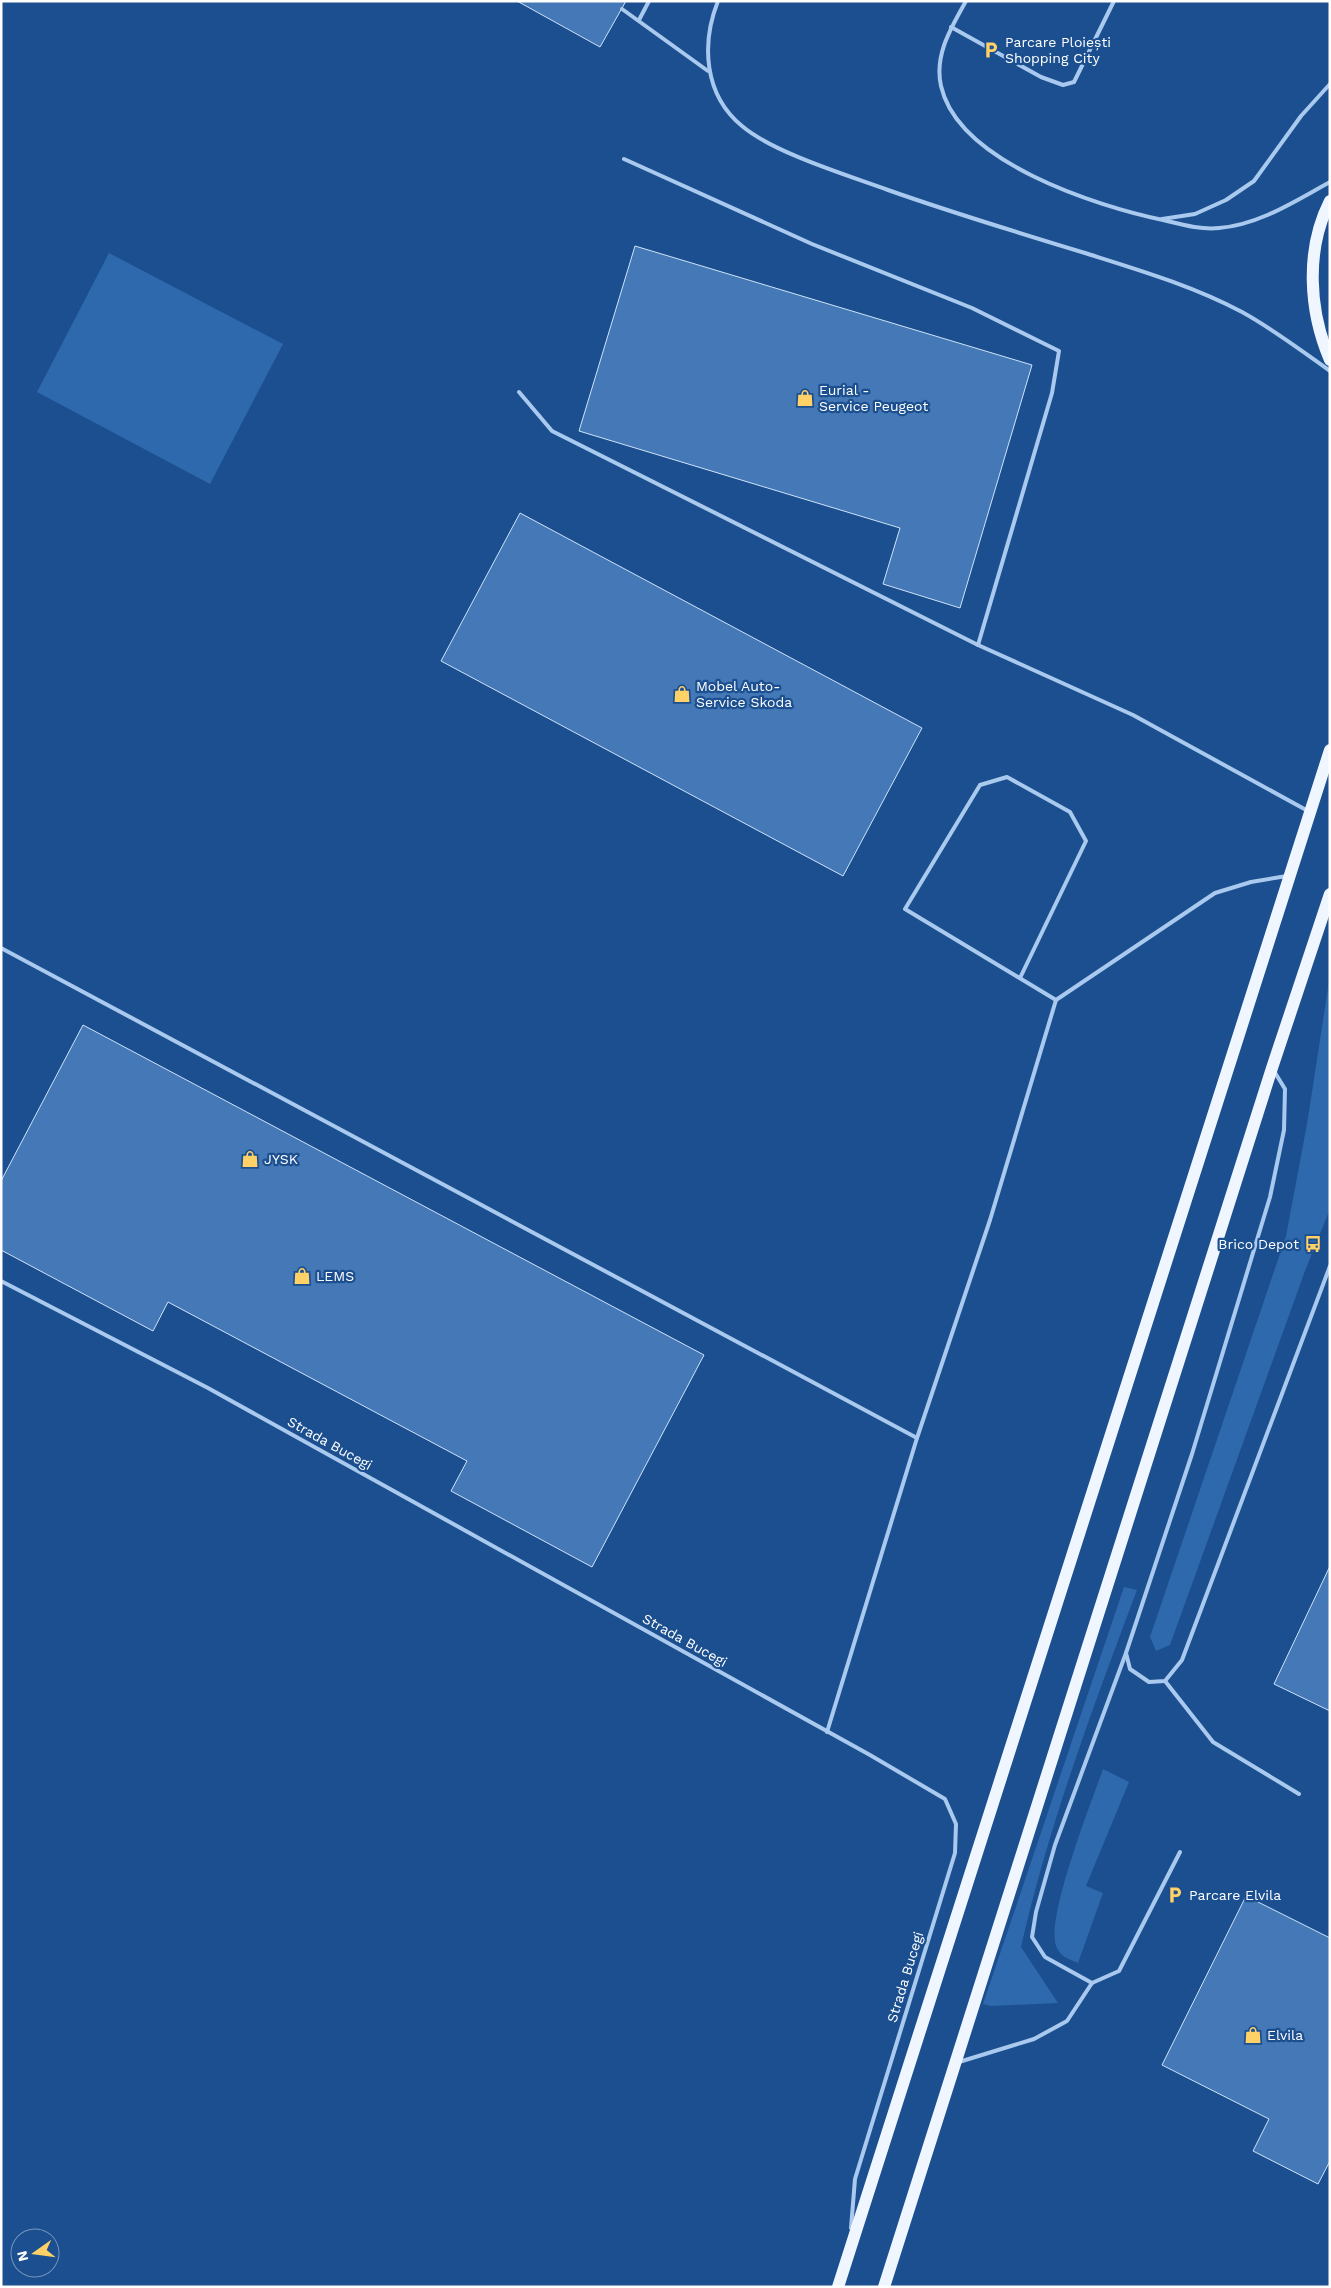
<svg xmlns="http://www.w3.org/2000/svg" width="1331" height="2288" font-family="'Work Sans',sans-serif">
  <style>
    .grass { fill: #2e69ad }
    .building { fill: #4478b7; stroke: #cfe3fa }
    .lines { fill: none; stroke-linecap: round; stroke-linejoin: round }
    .service { stroke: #a9c9ee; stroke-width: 4 }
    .primary { stroke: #f0f6ff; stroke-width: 12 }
    .labels { text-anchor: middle; stroke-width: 4.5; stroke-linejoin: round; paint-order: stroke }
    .poi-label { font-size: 14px; fill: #fff; stroke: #1b4f8f; text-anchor: start }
    .street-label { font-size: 14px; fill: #fff; stroke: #1b4f8f }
  </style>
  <rect width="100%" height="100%" fill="#1b4f8f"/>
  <g class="grass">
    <polygon points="109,253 283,344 210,484 37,392"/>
    <polygon points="1330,975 1330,1209 1305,1271 1170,1645 1156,1651 1150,1637 1286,1236 1307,1124"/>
    <path d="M1124 1587 1137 1590C1093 1707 1049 1824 1021 1947L1058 2003 991 2006 983 2004Z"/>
    <path d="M1103 1769 1129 1782 1086 1886 1103 1893 1078 1963C1069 1959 1061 1957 1057 1948 1043 1924 1093 1798 1103 1769Z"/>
  </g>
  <g class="building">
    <polygon points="517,1 626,1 600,47"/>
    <polygon points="635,246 1032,365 960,608 883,584 900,528 579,431"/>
    <polygon points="520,513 922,728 843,876 441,661"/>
    <polygon points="83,1025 704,1355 592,1567 451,1491 467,1461 168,1302 153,1331 1,1250 1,1181"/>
    <polygon points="1330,1566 1330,1711 1274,1684"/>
    <polygon points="1246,1896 1330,1938 1330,2161 1318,2184 1253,2151 1269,2119 1162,2065"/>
  </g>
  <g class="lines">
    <g class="service">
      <path d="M718 1C701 44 704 95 742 126 774 153 847 175 888 190 953 213 1019 233 1085 253 1139 270 1193 286 1242 312 1273 329 1302 351 1330 371"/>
      <path d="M966 1C951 28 934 55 941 86 958 162 1096 206 1163 220 1180 224 1200 230 1219 228 1259 225 1295 201 1330 182"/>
      <polyline points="622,9 708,71"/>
      <polyline points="639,20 649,1"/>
      <polyline points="951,27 1041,77 1063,85 1074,82 1114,1"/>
      <polyline points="624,159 812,244 972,308 1059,351 1052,393 978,645"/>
      <polyline points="1162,219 1195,214 1226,200 1254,181 1301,116 1330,84"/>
      <polyline points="519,392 552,431 978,645 1133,715 1308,811"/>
      <polyline points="1,948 917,1438"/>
      <polyline points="1020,978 1086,841 1070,812 1007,777 980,785 905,909 1056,1000 1215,893 1251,882 1287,876"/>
      <polyline points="1,1281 208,1388 870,1755 945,1799 956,1824 955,1853 855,2179 851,2228"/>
      <polyline points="1126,1653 1130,1669 1149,1682 1165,1681 1182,1660 1330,1266"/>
      <polyline points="1165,1681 1213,1742 1299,1794"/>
      <polyline points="827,1732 917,1438 990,1220 1056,1000"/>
      <polyline points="1092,1983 1045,1957 1032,1937 1036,1912 1055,1845 1126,1653 1192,1454 1270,1197 1284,1130 1285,1089 1274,1071"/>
      <polyline points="959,2062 1034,2039 1067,2021 1092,1983 1119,1971 1180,1852"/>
    </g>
    <g class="primary">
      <path d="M1330 201C1305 250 1309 311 1330 360"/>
      <polyline points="838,2287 1330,750"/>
      <polyline points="884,2287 1272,1068 1330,894"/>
    </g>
  </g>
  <defs>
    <g id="parking-bare" transform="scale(1.35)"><path d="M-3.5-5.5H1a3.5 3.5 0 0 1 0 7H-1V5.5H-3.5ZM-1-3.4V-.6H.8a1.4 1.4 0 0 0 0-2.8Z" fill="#ffd166" stroke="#1b4f8f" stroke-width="2.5" paint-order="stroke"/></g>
    <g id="shop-bare" transform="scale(1.35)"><path d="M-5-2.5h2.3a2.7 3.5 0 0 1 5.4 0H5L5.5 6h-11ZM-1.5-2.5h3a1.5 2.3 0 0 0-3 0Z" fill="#ffd166" stroke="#1b4f8f" stroke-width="2.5" paint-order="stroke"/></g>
    <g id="bus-bare" transform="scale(1.35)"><path d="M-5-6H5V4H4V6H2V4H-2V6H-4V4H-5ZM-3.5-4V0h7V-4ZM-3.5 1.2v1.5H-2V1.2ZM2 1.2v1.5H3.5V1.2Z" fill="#ffd166" stroke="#1b4f8f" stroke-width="2.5" paint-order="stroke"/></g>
  </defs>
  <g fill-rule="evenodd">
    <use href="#parking-bare" x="991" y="50"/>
    <use href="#shop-bare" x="805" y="398"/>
    <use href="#shop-bare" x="682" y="694"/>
    <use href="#shop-bare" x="250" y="1159"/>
    <use href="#bus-bare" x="1313" y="1244"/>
    <use href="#shop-bare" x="302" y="1276"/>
    <use href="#parking-bare" x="1175" y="1895"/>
    <use href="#shop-bare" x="1253" y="2035"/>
  </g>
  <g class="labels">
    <g class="poi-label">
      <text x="1005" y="47">Parcare Ploiești<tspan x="1005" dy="16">Shopping City</tspan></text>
      <text x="819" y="395">Eurial -<tspan x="819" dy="16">Service Peugeot</tspan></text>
      <text x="696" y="691">Mobel Auto-<tspan x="696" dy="16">Service Skoda</tspan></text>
      <text x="264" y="1164">JYSK</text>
      <text x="1299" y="1249" text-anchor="end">Brico Depot</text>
      <text x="316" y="1281">LEMS</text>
      <text x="1189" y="1900">Parcare Elvila</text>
      <text x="1267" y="2040">Elvila</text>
    </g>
    <g class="street-label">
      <text transform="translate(330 1443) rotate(29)" y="5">Strada Bucegi</text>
      <text transform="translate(685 1640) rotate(29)" y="5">Strada Bucegi</text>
      <text transform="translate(905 1977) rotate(-73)" y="5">Strada Bucegi</text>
    </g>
  </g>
  <rect width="1331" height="2288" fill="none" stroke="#ffffff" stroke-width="5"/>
  <g transform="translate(35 2253) rotate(256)"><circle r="24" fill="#1b4f8f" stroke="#7695bc"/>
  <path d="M0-4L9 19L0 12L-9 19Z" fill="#ffd166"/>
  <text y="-8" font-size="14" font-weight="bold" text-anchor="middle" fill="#ffffff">N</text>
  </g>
</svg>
